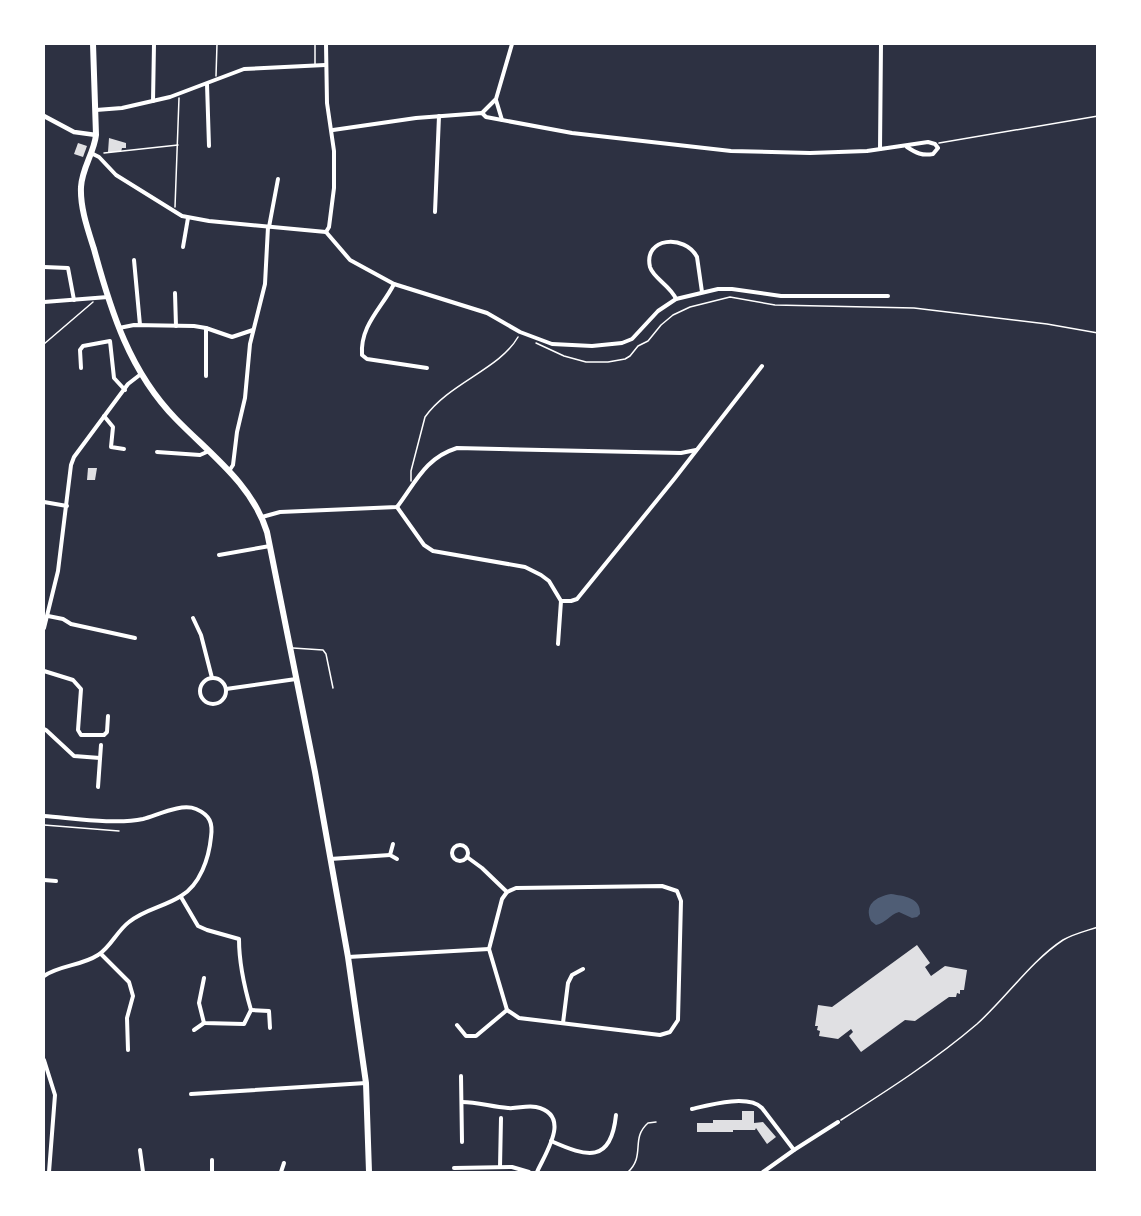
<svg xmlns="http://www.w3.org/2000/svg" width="1141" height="1216" font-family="Spectral,serif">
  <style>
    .water { fill: #4f5d75 }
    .building { fill: #e0e0e3 }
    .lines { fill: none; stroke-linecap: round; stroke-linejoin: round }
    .path { stroke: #fff; stroke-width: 1.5 }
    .service { stroke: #fff; stroke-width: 1.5 }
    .minor { stroke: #fff; stroke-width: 4 }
    .tertiary { stroke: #fff; stroke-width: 4.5 }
    .trunk { stroke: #fff; stroke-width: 6 }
  </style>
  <rect width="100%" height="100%" fill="#2d3142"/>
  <path class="water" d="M891 894C903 896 921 897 920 914L917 917 912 918 899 912C889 915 886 923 876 925L871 921C864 905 875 897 891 894Z"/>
  <g class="building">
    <polygon points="109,138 126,143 126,148 122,148 121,152 108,152"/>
    <polygon points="78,143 87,146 83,157 74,154"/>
    <polygon points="88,468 97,468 95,480 87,480"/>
    <polygon points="917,945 930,963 925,967 931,976 945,966 967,970 964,990 960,990 960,994 957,993 956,997 949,997 915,1021 905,1020 861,1052 849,1036 853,1032 851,1029 838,1039 819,1036 820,1031 817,1030 818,1026 815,1026 818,1005 832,1007"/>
    <polygon points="742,1111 754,1111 754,1123 763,1122 776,1137 767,1144 756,1128 755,1130 733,1130 733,1132 697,1132 697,1123 713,1123 713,1120 742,1120"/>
  </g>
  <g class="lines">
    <g class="path">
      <polyline points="216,76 217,44"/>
      <polyline points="939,143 1098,116"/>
      <polyline points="104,153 178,145"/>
      <polyline points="175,207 179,98"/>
      <polyline points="536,343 564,356 586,362 608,362 625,359 630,356 638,346 648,341 661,325 673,315 690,307 730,297 775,305 914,308 1047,324 1098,333"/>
      <polyline points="44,344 93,302"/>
      <path d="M411 481V471L425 417C449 383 500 369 518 337"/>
      <path d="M841 1120C888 1090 935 1060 977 1024 1006 998 1031 961 1063 940 1073 934 1086 931 1098 927"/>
    </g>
    <g class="service">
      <polyline points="315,64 315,44"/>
      <polyline points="293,648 323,650 326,654 333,688"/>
      <polyline points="44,825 119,831"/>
      <path d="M628 1172C646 1155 630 1139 648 1123L656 1122"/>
    </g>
    <g class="minor">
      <polyline points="207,84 209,146"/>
      <polyline points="496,100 502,120"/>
      <polyline points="153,101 154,44"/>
      <polyline points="96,110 122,108 170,97 244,69 325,65"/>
      <polyline points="482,113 496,99 512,44"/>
      <path d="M333 130 416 118 482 113 486 117 572 133 731 151 810 153 867 151 928 142 935 144 938 148 933 154C922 156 916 153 907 147"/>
      <polyline points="880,149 881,44"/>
      <polyline points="91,153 99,157 116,175 182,216 209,221 326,232"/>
      <polyline points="435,212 439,116"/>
      <polyline points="269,227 278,179"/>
      <polyline points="326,232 350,260 394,284 487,313 520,332 552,344 592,346 622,343 632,339 658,311 676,299 718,289 732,289 781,296 888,296"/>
      <polyline points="326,232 329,227 334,188 334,151 327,103 326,44"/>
      <polyline points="183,247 188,218"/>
      <polyline points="134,260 140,325"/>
      <polyline points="44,267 68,268 74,300"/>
      <path d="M394 284C382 308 360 325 362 355L367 359 427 368"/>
      <polyline points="175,293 176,326"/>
      <path d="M676 299C671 286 653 278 650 267 643 237 685 234 697 257L702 292"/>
      <polyline points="44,302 108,297"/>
      <polyline points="119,328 134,325 194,326 206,328 232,337 253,330"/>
      <polyline points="81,368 80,350 83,346 110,341 114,378 125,390"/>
      <polyline points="206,376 206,328"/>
      <polyline points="104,416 113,427 111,447 124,449"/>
      <polyline points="157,452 200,455 209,451"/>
      <polyline points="229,471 233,465 237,432 245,398 250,344 265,284 268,227"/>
      <polyline points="44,502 67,506"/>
      <polyline points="397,507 424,545 433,551 525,567 541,575 549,581 561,601 558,644"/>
      <path d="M262 517 280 512 397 507C416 482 425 458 457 448L681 453 696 450"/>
      <polyline points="219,555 270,546"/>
      <polyline points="561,601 571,601 577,599 675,478 762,366"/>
      <polyline points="48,616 63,619 71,624 135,638"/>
      <polyline points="193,618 201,635 212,678"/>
      <polyline points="44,628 58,571 71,465 74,457 128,384 141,374"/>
      <polyline points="44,671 73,680 81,689 78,730 81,735 104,735 107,732 108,716"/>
      <circle cx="213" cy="691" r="13"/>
      <polyline points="226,689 296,679"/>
      <polyline points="44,729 46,730 74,756 100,758"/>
      <polyline points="98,787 101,745"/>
      <path d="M44 816C72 818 116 825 143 819 158 815 181 803 196 809 210 815 213 823 211 837 209 858 200 885 181 896 164 907 145 909 129 922 117 931 110 948 98 955 81 966 60 965 44 976"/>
      <polyline points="393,844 390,855 397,859"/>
      <circle cx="460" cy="853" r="8"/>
      <polyline points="467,857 482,868 507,892"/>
      <polyline points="330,859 390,855"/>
      <polyline points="44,880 56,881"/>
      <polygon points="662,886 677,891 681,901 678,1020 670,1032 660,1035 519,1018 507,1010 489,949 502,899 507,892 516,888"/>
      <path d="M181 897 198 926 207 930 239 939C239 964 244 986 251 1010L244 1024 204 1023 199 1003 204 978"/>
      <polyline points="101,954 129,982 133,996 127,1018 128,1050"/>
      <polyline points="348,957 489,949"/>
      <polyline points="251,1010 269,1011 270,1028"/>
      <polyline points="563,1023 568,983 572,975 583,969"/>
      <polyline points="457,1025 466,1036 476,1036 507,1010"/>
      <polyline points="194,1030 204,1023"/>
      <polyline points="44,1060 55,1095 49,1172"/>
      <polyline points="461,1076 462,1142"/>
      <polyline points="191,1094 366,1083"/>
      <path d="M462 1102C478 1102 492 1107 508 1108 517 1109 526 1105 536 1107 572 1115 546 1152 537 1172"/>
      <path d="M692 1109C709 1105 748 1094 762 1108L794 1150"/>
      <path d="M551 1141C587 1157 611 1164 616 1115"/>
      <polyline points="140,1150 143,1172"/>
      <polyline points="500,1167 501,1118"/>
      <polyline points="454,1168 512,1167 529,1172"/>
      <polyline points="212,1172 212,1160"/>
      <polyline points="281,1172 284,1163"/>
      <polyline points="763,1172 794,1150 838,1122"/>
    </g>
    <polyline class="tertiary" points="44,116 74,132 96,135"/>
    <path class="trunk" d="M93 44 96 135C94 153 82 168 81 187 80 208 88 230 94 249 111 312 130 372 176 419 210 454 252 484 267 532L315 772 348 957 366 1083 369 1172"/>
  </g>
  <rect width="1141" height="1216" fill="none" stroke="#ffffff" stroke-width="90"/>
</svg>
